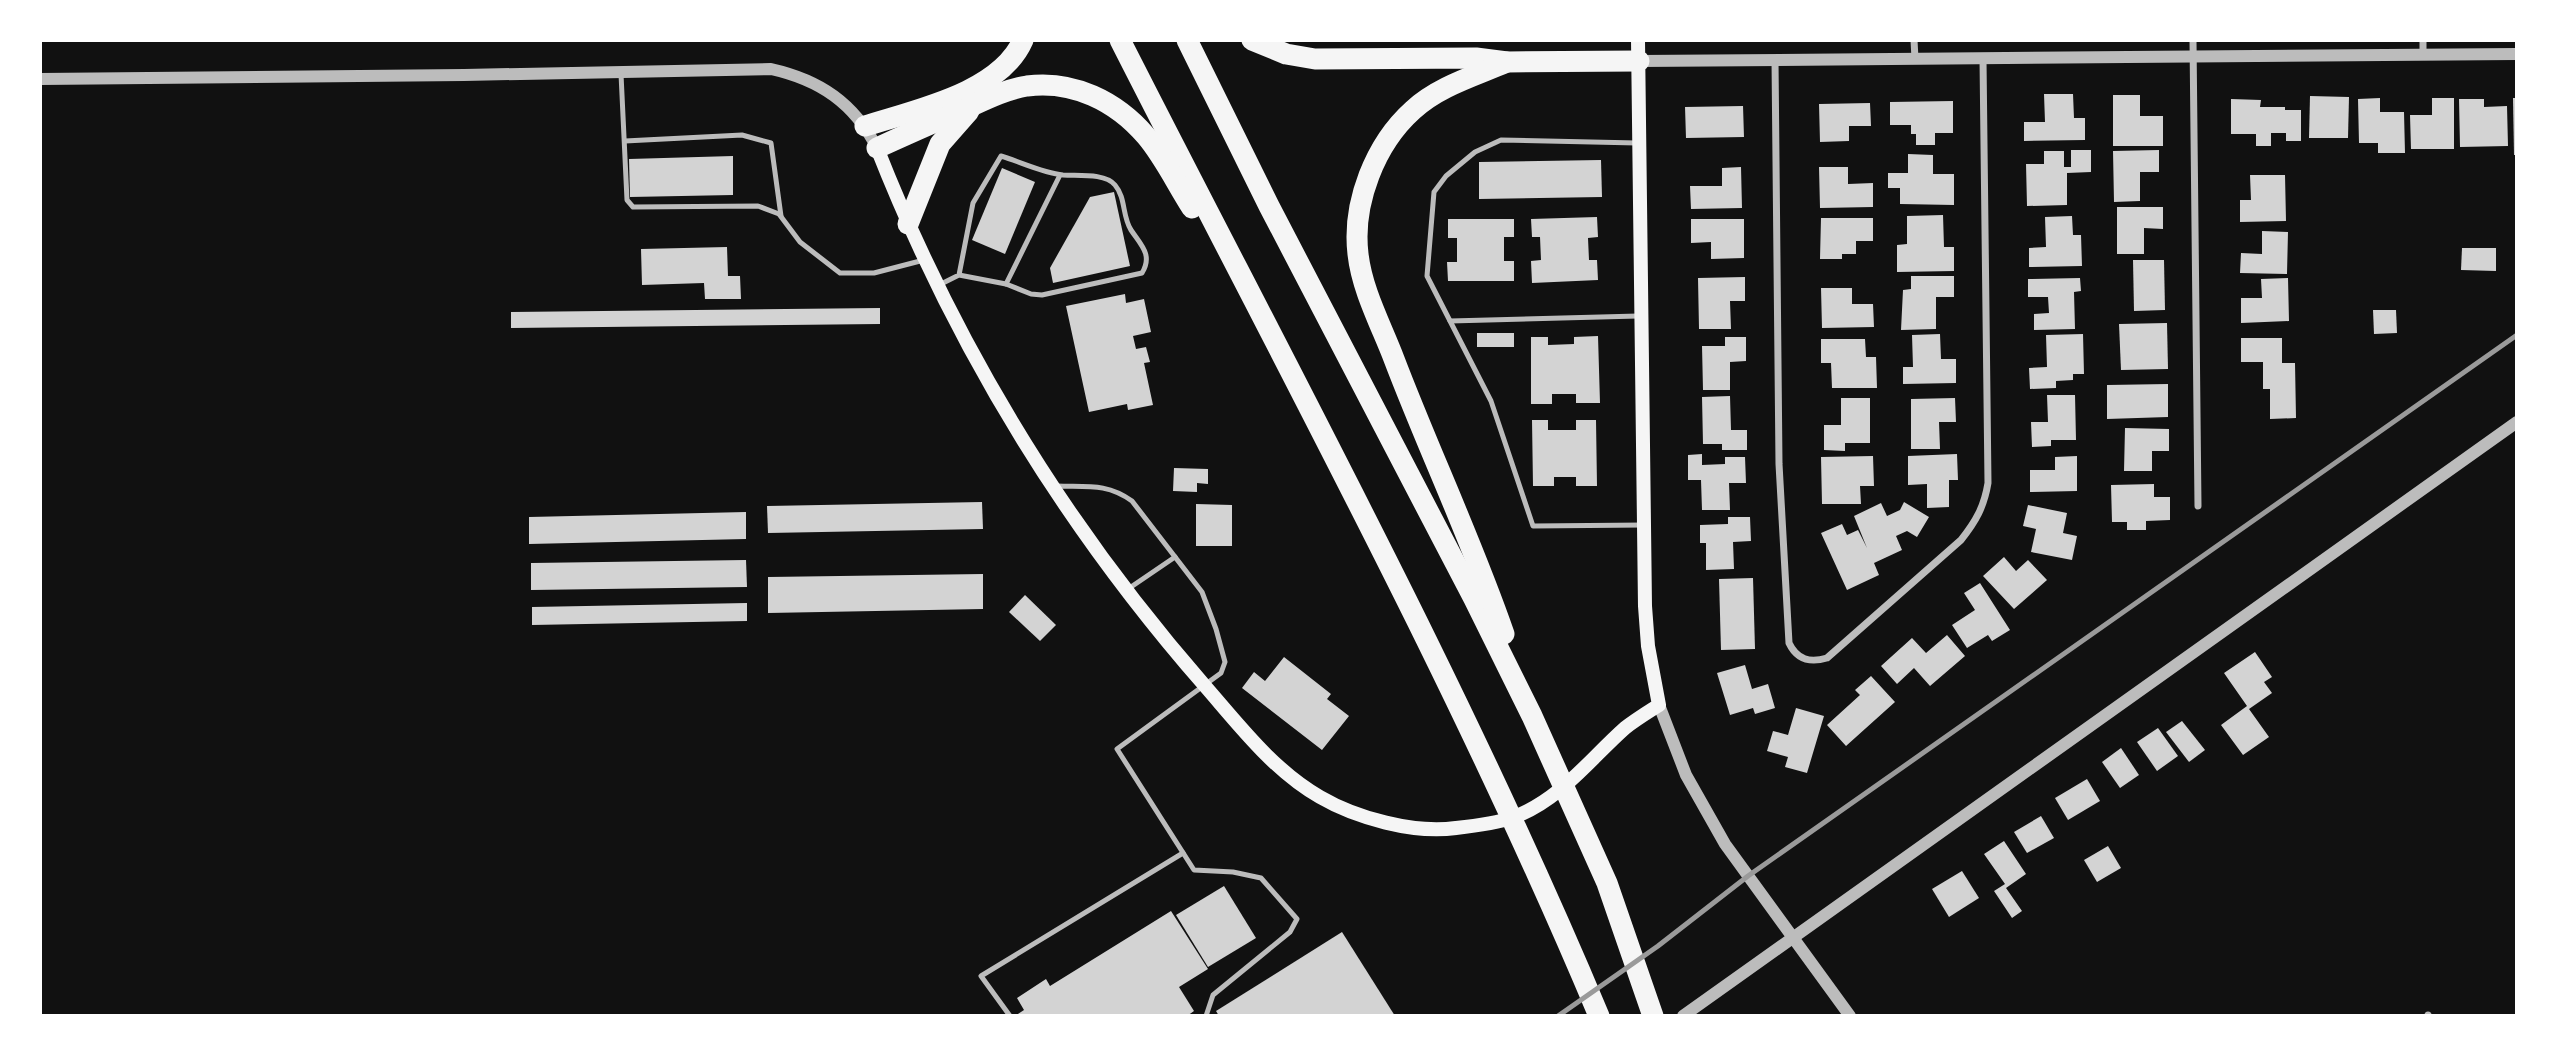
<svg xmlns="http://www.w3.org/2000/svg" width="2557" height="1056" font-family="Helvetica,sans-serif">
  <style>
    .building { fill: #d3d3d3 }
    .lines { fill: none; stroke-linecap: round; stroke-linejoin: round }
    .service { stroke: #bcbcbc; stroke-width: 5 }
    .minor { stroke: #bcbcbc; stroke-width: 7 }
    .tertiary { stroke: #bcbcbc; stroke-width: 12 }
    .secondary { stroke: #f5f5f5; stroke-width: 14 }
    .motorway { stroke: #f5f5f5; stroke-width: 21 }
    .rail { stroke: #9a9a9a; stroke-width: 5 }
  </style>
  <rect width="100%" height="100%" fill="#111"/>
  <g class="building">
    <polygon points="2044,94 2073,94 2074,118 2085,118 2085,140 2024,141 2024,122 2045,122"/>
    <polygon points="2113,95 2140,95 2140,116 2163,116 2163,146 2113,146"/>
    <polygon points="2310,96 2349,97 2348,138 2309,138"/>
    <polygon points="2380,98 2380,112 2404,112 2405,153 2378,153 2378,143 2359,143 2358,99"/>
    <polygon points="2432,98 2454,98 2454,149 2411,149 2410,115 2432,115"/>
    <polygon points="2513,98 2517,98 2517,155 2514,155"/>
    <polygon points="2231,99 2261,100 2260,107 2285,107 2285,110 2301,110 2301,141 2286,141 2286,133 2271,133 2271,146 2256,146 2256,134 2231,134"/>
    <polygon points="2459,99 2484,99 2484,107 2507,106 2508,146 2460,147"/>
    <polygon points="1953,101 1953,133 1935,133 1935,145 1916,145 1916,134 1911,134 1911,125 1890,125 1890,102"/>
    <polygon points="1870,103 1871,126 1849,126 1849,141 1820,142 1819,104"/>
    <polygon points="1743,106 1744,137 1686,138 1685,107"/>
    <polygon points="2071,150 2091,150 2091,172 2067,173 2067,205 2027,206 2026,164 2044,164 2044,151 2064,151 2064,167 2071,167"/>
    <polygon points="2159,150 2159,172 2140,172 2140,201 2114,202 2113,151"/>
    <polygon points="1908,154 1933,155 1933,174 1954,174 1954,205 1900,204 1900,188 1888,188 1888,173 1908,173"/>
    <polygon points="733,156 733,195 630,197 629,159"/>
    <polygon points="1601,160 1602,197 1479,199 1479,162"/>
    <polygon points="1741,167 1742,208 1691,209 1690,186 1722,186 1722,168"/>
    <polygon points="1819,167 1848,167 1848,184 1873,183 1873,207 1820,208"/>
    <polygon points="1002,168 1035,182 1005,254 972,240"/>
    <polygon points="2250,175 2285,175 2286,221 2240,222 2240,200 2251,200"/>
    <polygon points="1114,192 1130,266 1053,283 1050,268 1090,197"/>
    <polygon points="2117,207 2163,207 2163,229 2144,228 2144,254 2117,254"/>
    <polygon points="1943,215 1944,247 1954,247 1954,271 1897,272 1897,245 1907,244 1907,216"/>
    <polygon points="2072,216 2073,235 2081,235 2082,266 2029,267 2029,248 2046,247 2045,217"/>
    <polygon points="1597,217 1598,237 1588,238 1589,260 1597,260 1598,280 1532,283 1531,261 1541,260 1540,237 1532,237 1531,219"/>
    <polygon points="1821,218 1873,218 1873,241 1856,241 1856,254 1842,254 1842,259 1820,259"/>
    <polygon points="1448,219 1514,219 1514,237 1504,237 1504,261 1514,261 1514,281 1448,281 1447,262 1457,262 1457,238 1448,238"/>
    <polygon points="1691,219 1744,219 1744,258 1711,259 1711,242 1691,243"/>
    <polygon points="2262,231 2288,232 2287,274 2240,273 2241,253 2262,254"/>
    <polygon points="727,247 728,276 740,276 741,299 705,299 704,283 642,285 641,249"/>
    <polygon points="2462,248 2496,248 2496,271 2461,270"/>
    <polygon points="2133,260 2164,260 2165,310 2134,311"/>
    <polygon points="1911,276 1954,276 1954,297 1936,297 1936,329 1901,330 1903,290 1911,289"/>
    <polygon points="1745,277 1745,301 1730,301 1731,329 1699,329 1698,278"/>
    <polygon points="2080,278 2081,291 2074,292 2075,329 2034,330 2034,314 2049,313 2048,297 2028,297 2028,279"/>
    <polygon points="2288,278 2289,321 2241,323 2241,298 2262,298 2261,279"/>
    <polygon points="1821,288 1852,288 1852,304 1873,304 1874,327 1822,328"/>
    <polygon points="1125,294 1126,303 1144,299 1151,332 1133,336 1136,349 1146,347 1150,362 1144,363 1153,405 1128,410 1127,404 1089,412 1066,306"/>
    <polygon points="880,308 880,324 511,328 511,312"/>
    <polygon points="2373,310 2396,310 2397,333 2374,334"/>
    <polygon points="2167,323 2168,369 2121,370 2119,324"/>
    <rect x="1477" y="333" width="37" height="14"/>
    <polygon points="1940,334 1941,359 1956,359 1956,383 1903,384 1903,367 1913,367 1912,335"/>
    <polygon points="2083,334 2084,374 2073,374 2073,380 2056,381 2056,388 2030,389 2029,368 2047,367 2046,335"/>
    <polygon points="1598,336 1600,403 1576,403 1576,394 1552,394 1552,404 1531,404 1531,337 1548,337 1548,345 1574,344 1574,337"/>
    <polygon points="1725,337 1746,337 1746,361 1730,362 1730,390 1703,390 1702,346 1725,346"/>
    <polygon points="2241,338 2282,338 2282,363 2295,363 2296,418 2270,419 2270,389 2263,389 2263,362 2241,362"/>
    <polygon points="1821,339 1865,339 1866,357 1876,357 1877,388 1832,388 1831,363 1821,363"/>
    <polygon points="2168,384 2168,417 2107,419 2107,385"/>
    <polygon points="2047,395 2075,395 2076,440 2051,440 2051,446 2032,447 2031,422 2048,422"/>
    <polygon points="1730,396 1731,430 1747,430 1747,450 1722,450 1722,444 1703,444 1702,397"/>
    <polygon points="1841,398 1870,398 1870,443 1845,443 1845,451 1824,450 1824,425 1841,425"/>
    <polygon points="1955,398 1956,422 1939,422 1940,449 1911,449 1911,399"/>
    <polygon points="1532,420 1548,420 1548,430 1576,430 1576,420 1596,420 1597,486 1576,486 1576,477 1554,477 1554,486 1533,486"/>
    <polygon points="2125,428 2169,429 2169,451 2152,451 2152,471 2124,471"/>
    <polygon points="1702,454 1702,465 1725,464 1725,457 1745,457 1746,483 1729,483 1730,510 1702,510 1701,480 1688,480 1688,455"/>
    <polygon points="1957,454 1958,480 1949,480 1949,507 1927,508 1927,484 1908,485 1908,456"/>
    <polygon points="1873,456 1874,486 1860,486 1861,504 1822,504 1821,457"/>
    <polygon points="2077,456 2077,491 2030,492 2030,470 2055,470 2055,457"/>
    <polygon points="1174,468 1208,469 1208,484 1197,483 1197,492 1173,491"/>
    <polygon points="2154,484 2154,497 2170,497 2170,520 2146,521 2146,530 2127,530 2127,522 2112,522 2111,485"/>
    <polygon points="982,502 983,529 768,533 767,506"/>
    <polygon points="1904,502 1929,517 1917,537 1907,531 1896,536 1902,550 1874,563 1879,575 1847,590 1821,533 1842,524 1847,535 1858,530 1867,548 1854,516 1881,503 1887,516 1900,510"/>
    <polygon points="1196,504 1232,505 1232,546 1196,546"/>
    <polygon points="2028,505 2067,513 2063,533 2077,536 2072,560 2031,552 2036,529 2023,526"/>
    <polygon points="746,512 746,539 529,544 529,517"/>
    <polygon points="1728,517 1750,517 1751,541 1733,542 1734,569 1706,570 1706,543 1700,543 1700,525 1728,524"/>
    <polygon points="2004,557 2016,571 2028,560 2047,580 2014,609 1983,576"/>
    <polygon points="746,560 747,587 531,590 531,563"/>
    <polygon points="983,574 983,609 768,613 768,577"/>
    <polygon points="1753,578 1755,649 1721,650 1719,579"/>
    <polygon points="1980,583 2010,630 1992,641 1988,635 1967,648 1952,625 1975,610 1964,593"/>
    <polygon points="1025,595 1056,625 1040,641 1009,612"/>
    <polygon points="747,603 747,621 532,625 532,607"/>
    <polygon points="1947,635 1965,656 1930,686 1914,668 1897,684 1881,666 1912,638 1926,653"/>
    <polygon points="2255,652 2272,677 2264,682 2272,693 2249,709 2269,737 2243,755 2221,725 2247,706 2224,673"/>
    <polygon points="1284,657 1331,694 1327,699 1349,716 1322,750 1242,688 1254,672 1265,681"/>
    <polygon points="1745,665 1752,689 1768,684 1775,708 1755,714 1753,708 1730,715 1717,673"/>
    <polygon points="1871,676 1895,702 1846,746 1827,725 1860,695 1855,690"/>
    <polygon points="1796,708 1824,716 1807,773 1785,767 1788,757 1767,751 1773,731 1788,735"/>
    <polygon points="2182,721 2205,750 2189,762 2166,732"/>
    <polygon points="2158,728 2178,756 2157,771 2137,742"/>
    <polygon points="2121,748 2139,775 2120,788 2102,762"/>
    <polygon points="2087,779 2100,801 2068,820 2055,798"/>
    <polygon points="2041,816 2054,838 2027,853 2014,832"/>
    <polygon points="2004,841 2026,874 2006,888 2022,911 2012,918 1994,891 2005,884 1984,854"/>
    <polygon points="2108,846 2121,868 2097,882 2084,860"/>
    <polygon points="1962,871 1979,898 1949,917 1932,889"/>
    <polygon points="1224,886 1256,938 1208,967 1176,915"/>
    <polygon points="1171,911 1208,969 1179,987 1194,1011 1187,1016 1015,1016 1024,1010 1017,998 1046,979 1050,986"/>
    <polygon points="1342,932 1395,1016 1219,1016 1216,1011"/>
  </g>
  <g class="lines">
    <g class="service">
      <polyline points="621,74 627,200 633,207 758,206 779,214 800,242 840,273 874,273 924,260"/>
      <polyline points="625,141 742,135 771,143 781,216"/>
      <polyline points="1637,143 1501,140 1475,152 1446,176 1434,192 1427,276 1491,401 1533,526 1644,525"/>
      <polyline points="1006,284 1060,175"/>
      <path d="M939 285 959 275 1006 284 1031 294 1042 295 1142 273C1153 255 1141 245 1131 230 1122 216 1126 198 1115 185 1105 173 1079 176 1063 175 1043 173 1021 162 1001 156L973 203 959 275"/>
      <polyline points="1450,321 1638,316"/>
      <path d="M1057 486C1087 487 1107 483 1132 501L1202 592 1216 629 1225 662 1221 673 1117 749 1194 870 1233 872 1261 878 1297 919 1290 932 1213 995 1206 1016"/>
      <polyline points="1128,589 1175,557"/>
      <polyline points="1010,1016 981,976 1183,853"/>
    </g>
    <g class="minor">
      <polyline points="1914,40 1915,59"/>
      <polyline points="2193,40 2198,506"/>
      <polyline points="2423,40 2423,55"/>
      <path d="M1775 60 1779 464 1789 643C1797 660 1810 663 1827 658L1961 540C1976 521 1984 507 1988 483L1983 59"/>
      <polyline points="2428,1016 2428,1015"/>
    </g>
    <g class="tertiary">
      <polyline points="1639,61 2517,54"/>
      <path d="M40 79 464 75 771 69C820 80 854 103 877 148"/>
      <polyline points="1659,705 1686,775 1725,844 1850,1016"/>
      <polyline points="1683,1016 2517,422"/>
    </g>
    <path class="secondary" d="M877 148C955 346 1065 526 1205 686 1239 725 1274 771 1320 797 1356 818 1414 834 1456 828 1475 826 1497 823 1514 817 1560 800 1590 759 1625 728 1635 720 1648 712 1659 705L1648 646 1645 606 1638 40"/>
    <g class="motorway">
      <path d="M1120 40C1284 363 1459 682 1599 1016"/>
      <polyline points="1187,40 1269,206 1474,599 1532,716 1607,883 1653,1016"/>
      <polyline points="1252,40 1286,54 1315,59 1476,58 1507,62 1639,61"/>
      <path d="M865 126C915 110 1000 93 1023 40"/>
      <path d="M877 148C903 136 930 124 956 113 979 103 1002 90 1027 86 1073 80 1116 101 1146 136 1164 157 1177 185 1192 208"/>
      <polyline points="908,224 940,144 969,111"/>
      <path d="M1504 634C1472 541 1429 451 1394 359 1381 325 1362 290 1358 254 1352 203 1375 144 1413 110 1439 86 1475 76 1507 62"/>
    </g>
    <polyline class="rail" points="1558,1016 1658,946 1748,876 2517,335"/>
  </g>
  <rect width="2557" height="1056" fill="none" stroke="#ffffff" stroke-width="84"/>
</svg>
